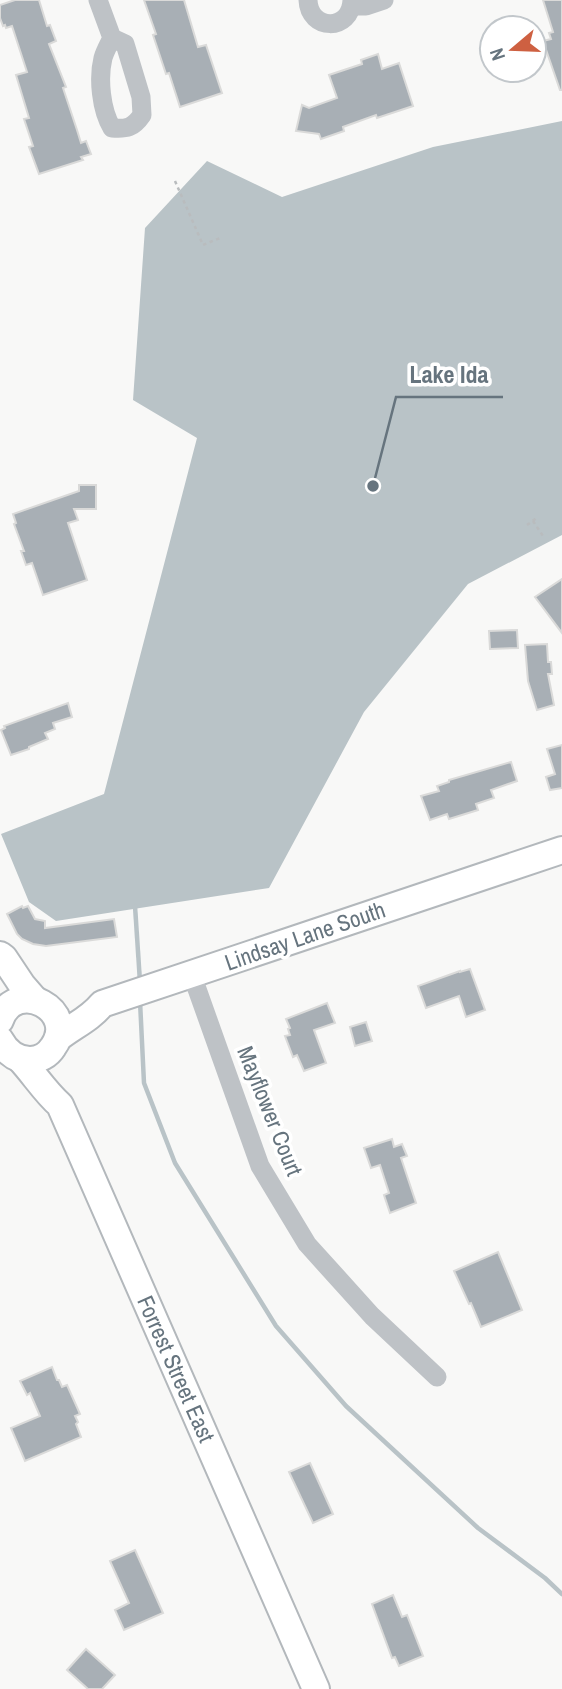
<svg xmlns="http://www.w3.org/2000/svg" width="562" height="1689" font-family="'Archivo Narrow',sans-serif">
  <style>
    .water { fill: #b9c3c7 }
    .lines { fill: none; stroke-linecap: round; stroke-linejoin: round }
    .stream { stroke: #b9c3c7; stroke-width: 4.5 }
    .building { fill: #a8afb5; stroke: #dadad9; stroke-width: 2 }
    .secondary-casing { stroke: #b3b8bc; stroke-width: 30 }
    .path { stroke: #b9bcbe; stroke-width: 2.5; stroke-dasharray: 3.5 3.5; stroke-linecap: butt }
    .street { stroke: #bec2c6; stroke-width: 19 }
    .secondary { stroke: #fff; stroke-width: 26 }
    .labels { text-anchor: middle; stroke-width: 7; stroke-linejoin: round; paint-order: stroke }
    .street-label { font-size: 23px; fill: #66747e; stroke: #fff }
    .leader { fill: none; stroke: #66747e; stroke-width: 2.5 }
    .callout-dot { fill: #66747e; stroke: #fff; stroke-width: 2.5 }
    .callout-label { font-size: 24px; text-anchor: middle; font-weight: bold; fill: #66747e; stroke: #fff; stroke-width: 7; stroke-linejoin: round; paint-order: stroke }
  </style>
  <rect width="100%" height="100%" fill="#f8f8f7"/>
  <polygon class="water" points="562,121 562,535 468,584 364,712 269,888 56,921 29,902 1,834 104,794 197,438 133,400 145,228 207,161 282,197 433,147"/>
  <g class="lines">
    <g class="stream">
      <polyline points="135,906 140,982"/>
      <polyline points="140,1001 144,1083 175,1163 276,1326 346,1406 478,1528 545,1578 562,1594"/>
    </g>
  </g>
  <g class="building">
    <polygon points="15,0 39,0 47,26 50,25 56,41 49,44 66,87 63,88 77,130 81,143 86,141 91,154 81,157 83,160 39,174 29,147 33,146 24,119 29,118 16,75 27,72 12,26 6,28 5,25 3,26 0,18 0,5"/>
    <polygon points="144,0 184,0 198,47 206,45 222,93 180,107 169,73 166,74 153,35 156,34"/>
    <polygon points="543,0 562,0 562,90 560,90 543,41 551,39 549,33 553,32"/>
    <polygon points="378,54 382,69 399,63 413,106 377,118 376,115 343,127 344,131 321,139 319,134 296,131 302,105 309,108 337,98 329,75 362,64 361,60"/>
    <polygon points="79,485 96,485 96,509 74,509 78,520 68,523 87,580 43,595 32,563 26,565 21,551 24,551 14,524 16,523 13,514 79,491"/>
    <polygon points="562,579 562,633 535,597"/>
    <polygon points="517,630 518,648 490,649 489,631"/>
    <polygon points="547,644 548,662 551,662 552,674 548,674 554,705 537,710 528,681 525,645"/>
    <polygon points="68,703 72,717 53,723 55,729 45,733 48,739 29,747 29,749 11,755 1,730 5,728 4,726"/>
    <polygon points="562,745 562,788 550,790 546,777 555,774 547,749"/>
    <polygon points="511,762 517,781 491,790 494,798 476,804 478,810 449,819 447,814 430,820 421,796 439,791 437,786 449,782 449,780"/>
    <polygon points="22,906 23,908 28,906 35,919 45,921 45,928 114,919 117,937 46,946 33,944 22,939 17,934 7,914"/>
    <polygon points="470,969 485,1010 466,1017 459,996 426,1008 418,986 460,971 460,972"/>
    <polygon points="327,1003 335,1023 314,1030 326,1063 304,1071 297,1055 293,1057 285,1036 290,1035 288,1029 290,1028 286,1019"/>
    <polygon points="366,1022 372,1041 355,1046 350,1027"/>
    <polygon points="392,1139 394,1147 402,1144 407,1156 401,1158 416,1203 390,1213 384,1195 389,1193 380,1165 371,1168 364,1148"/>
    <polygon points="498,1252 522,1310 481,1327 471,1303 469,1304 454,1271"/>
    <polygon points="52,1367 57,1380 59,1380 62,1387 67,1385 80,1414 75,1416 78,1422 76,1424 81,1437 25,1461 11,1428 40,1416 30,1393 27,1395 20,1381"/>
    <polygon points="310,1463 333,1514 313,1523 289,1472"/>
    <polygon points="135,1550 163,1613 124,1630 115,1610 129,1603 110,1561"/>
    <polygon points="393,1595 402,1617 407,1615 423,1656 399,1666 395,1657 392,1658 372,1604"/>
    <polygon points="86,1649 115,1675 102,1689 88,1689 67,1670"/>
  </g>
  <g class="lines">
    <g class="secondary-casing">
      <g id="secondary">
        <polyline points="0,955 4,958 22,985 35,1000"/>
        <path d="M0 1020C16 976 79 1011 53 1047 48 1055 39 1060 30 1060 15 1060 6 1051 0 1040"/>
        <path d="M58 1038C73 1026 90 1019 102 1004L562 850"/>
        <path d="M20 1059C34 1074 45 1092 60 1105L316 1689"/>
      </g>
    </g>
    <g class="path">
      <polyline points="175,181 203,245 220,238"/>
      <polyline points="533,521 543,536"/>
      <polyline points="527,525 538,517"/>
    </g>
    <g class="street">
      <path d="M98 0 112 38C109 44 105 51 103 58 98 78 101 110 112 128 127 129 133 128 142 115L141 97 125 44 112 38"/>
      <path d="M308 0C309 31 351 32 352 0"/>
      <polyline points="352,6 366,6 384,0"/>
      <polyline points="192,975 260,1166 307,1244 372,1316 437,1377"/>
    </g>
    <use href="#secondary" class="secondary"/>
  </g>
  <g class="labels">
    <g class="street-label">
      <text transform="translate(305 936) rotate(-19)" y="8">Lindsay Lane South</text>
      <text transform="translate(270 1111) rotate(68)" y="8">Mayflower Court</text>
      <text transform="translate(176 1369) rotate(66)" y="8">Forrest Street East</text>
    </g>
  </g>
  <path class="leader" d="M373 486L396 397H503"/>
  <circle class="callout-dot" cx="373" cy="486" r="7"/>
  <g class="callout-label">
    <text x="449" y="383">Lake Ida</text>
  </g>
  <g transform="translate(513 49) rotate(251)"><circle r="33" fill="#ffffff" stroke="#c2c7cb" stroke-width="2"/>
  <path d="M0-5L12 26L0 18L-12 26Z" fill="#ce6041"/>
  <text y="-10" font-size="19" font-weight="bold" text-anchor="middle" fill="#66747e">N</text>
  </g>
</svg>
